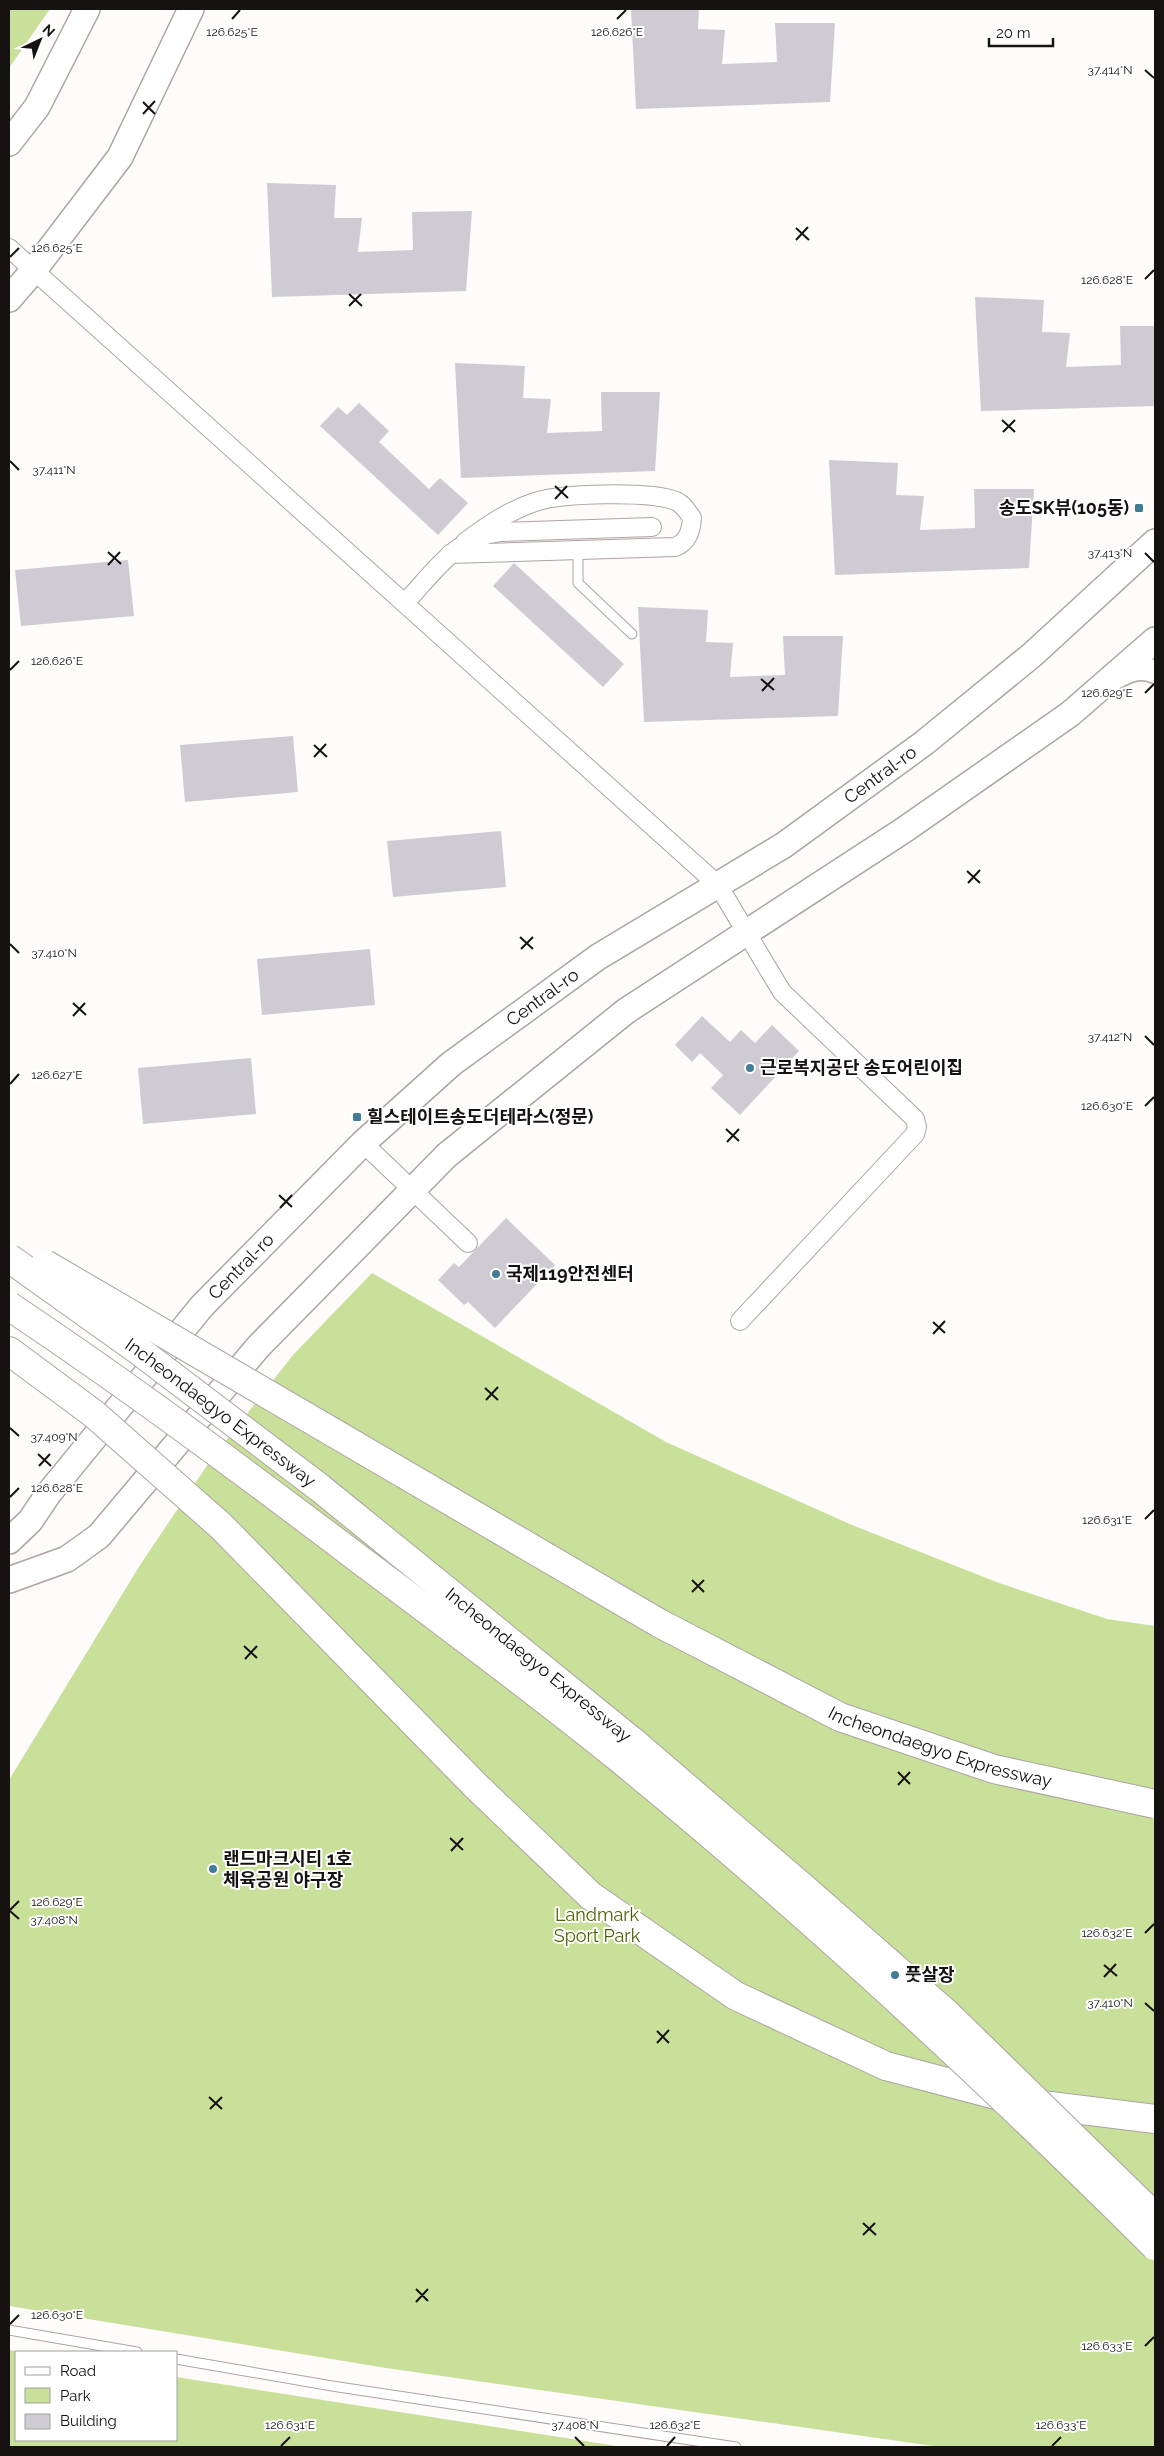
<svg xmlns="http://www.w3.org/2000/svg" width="1164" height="2456" font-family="Raleway,'Noto Sans KR',sans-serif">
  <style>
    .green { fill: #c9e09a }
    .building { fill: #cfcbd2 }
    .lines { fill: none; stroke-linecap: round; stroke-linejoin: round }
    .service-casing { stroke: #aca4a2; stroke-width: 11 }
    .minor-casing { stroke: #aca4a2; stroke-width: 20 }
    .tertiary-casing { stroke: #aca4a2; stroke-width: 25 }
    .secondary-casing { stroke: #aca4a2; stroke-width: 28 }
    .motorway-casing { stroke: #aca4a2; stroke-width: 30 }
    .service { stroke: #fff; stroke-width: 9 }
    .minor { stroke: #fff; stroke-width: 18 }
    .tertiary { stroke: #fff; stroke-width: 22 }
    .secondary { stroke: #fff; stroke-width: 25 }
    .motorway { stroke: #fff; stroke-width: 28 }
    .motorway-bridge-casing { stroke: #aca4a2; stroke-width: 30; stroke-linecap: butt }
    .motorway-bridge { stroke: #fff; stroke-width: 28 }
    .ticks { fill: none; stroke: #151211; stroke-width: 2 }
    .poi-dot { fill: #427d95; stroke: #fff; stroke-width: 2 }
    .labels { text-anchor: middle; stroke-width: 4; stroke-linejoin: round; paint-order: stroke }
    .poi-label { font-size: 18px; font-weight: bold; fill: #151211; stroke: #fff; text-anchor: start }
    .street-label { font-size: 18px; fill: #151211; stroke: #fff }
    .park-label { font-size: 18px; fill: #4b6000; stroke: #fff }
    .ticks-label { font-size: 12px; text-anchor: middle; fill: #151211; stroke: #fff; stroke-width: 4; stroke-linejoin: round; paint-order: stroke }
  </style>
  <rect width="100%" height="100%" fill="#fefbfa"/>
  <g class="green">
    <polygon points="9,9 50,9 9,68"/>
    <polygon points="372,1273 666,1442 852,1525 999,1583 1107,1619 1155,1626 1155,2447 940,2447 386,2368 9,2306 9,1780 140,1565 210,1461 293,1355"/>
    <polygon points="9,2350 21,2352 16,2352 16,2440 176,2440 176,2377 623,2447 9,2447"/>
  </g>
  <g class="building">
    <polygon points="631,9 699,9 698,29 725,30 722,64 777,62 775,23 835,23 830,102 636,109"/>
    <polygon points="267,183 336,185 334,218 362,218 358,252 413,250 412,212 472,211 466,291 272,297"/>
    <polygon points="975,297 1044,300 1042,332 1070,333 1066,367 1121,365 1120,326 1155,326 1155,406 981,411"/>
    <polygon points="455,363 525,366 523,398 551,399 547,433 602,431 601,392 660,392 655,471 461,478"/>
    <polygon points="359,403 389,431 379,442 429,489 440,478 468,503 438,535 320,426 338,407 347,415"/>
    <polygon points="829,460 898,463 896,495 924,496 920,530 975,528 974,489 1034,489 1029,568 835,575"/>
    <polygon points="128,560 134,616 21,626 15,570"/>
    <polygon points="514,563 624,664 603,687 493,586"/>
    <polygon points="638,607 708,610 706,642 733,643 730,677 785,675 783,636 843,636 838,716 644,722"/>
    <polygon points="293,736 298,792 185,802 180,745"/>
    <polygon points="501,831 506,887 393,897 387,841"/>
    <polygon points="370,949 375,1005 262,1015 257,959"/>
    <polygon points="702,1016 730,1042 741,1030 755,1043 772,1025 799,1051 740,1115 711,1088 723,1075 700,1053 692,1062 675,1045"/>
    <polygon points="251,1058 256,1114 143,1124 138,1068"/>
    <polygon points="506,1218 555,1265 495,1328 468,1302 464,1305 438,1280 454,1263 459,1267"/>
  </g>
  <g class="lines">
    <g class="service-casing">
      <g id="service">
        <polyline points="578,550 578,583 632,634"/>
        <polyline points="9,2330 137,2352"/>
        <polyline points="176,2359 332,2386 736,2447"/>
      </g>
    </g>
    <g class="minor-casing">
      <g id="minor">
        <polyline points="9,248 718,885 782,992 915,1119 917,1127 915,1134 740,1321"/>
        <path d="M450 554 675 547C688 542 691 531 692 518 688 512 683 504 676 501 650 491 561 493 535 502 508 511 488 525 465 542"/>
        <path d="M405 603C434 572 456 537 500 532L652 527"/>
        <polyline points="363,1143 468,1243"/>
      </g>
    </g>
    <g class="tertiary-casing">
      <path id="tertiary" d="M1113 679C1128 671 1140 665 1155 672"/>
    </g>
    <g class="secondary-casing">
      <g id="secondary">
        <polyline points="9,143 37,107 87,9"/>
        <polyline points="9,299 34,270 120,157 191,9"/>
        <path id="s1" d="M9 1541 30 1521 49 1493 202 1306 363 1143 451 1064 598 957 784 845 924 743 1032 655 1155 542"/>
        <polyline points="9,1580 67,1559 99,1536 258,1347 447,1155 626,1011 904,830 1070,714 1155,640"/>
      </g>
    </g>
    <g class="motorway-casing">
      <g id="motorway">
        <polyline points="9,1351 94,1414"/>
        <polyline points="886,2066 1026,2103 1155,2119"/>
      </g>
    </g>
    <use href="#service" class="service"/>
    <use href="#minor" class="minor"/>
    <use href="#tertiary" class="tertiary"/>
    <use href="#secondary" class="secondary"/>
    <use href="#motorway" class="motorway"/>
    <g class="motorway-bridge-casing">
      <g id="motorway-bridge">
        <path id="s2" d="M9 1258 138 1350 320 1488 632 1741 801 1886 946 2013 1155 2217"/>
        <path id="s3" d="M45 1264 659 1623 840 1717 994 1769 1155 1804"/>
        <path d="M9 1306C129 1386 244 1472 359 1559 447 1625 535 1690 620 1759 807 1912 984 2076 1155 2246"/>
        <polyline points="94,1414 222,1527 477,1787 591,1896 736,1996 886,2066"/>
      </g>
    </g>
    <use href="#motorway-bridge" class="motorway-bridge"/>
  </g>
  <path class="ticks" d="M232 19 240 10M617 19 626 10M1145 70 1154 78M143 102 155 114M143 114 155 101M796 228 809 240M796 240 808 227M10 257 19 248M1145 279 1154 270M349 294 362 306M349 306 361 294M1002 420 1015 432M1003 432 1015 420M10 461 19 470M555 486 568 498M555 499 567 486M108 552 121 564M1145 553 1154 562M108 565 120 552M10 670 19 661M761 679 774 690M762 691 774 678M1145 693 1154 684M314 745 327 757M314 757 326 744M967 871 980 883M968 883 980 870M520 937 533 949M10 944 19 953M521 949 533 937M73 1003 86 1015M73 1016 85 1003M1145 1036 1154 1045M10 1084 19 1074M1145 1106 1154 1097M726 1129 739 1141M727 1142 739 1129M279 1195 292 1207M280 1208 292 1195M933 1322 945 1333M933 1334 945 1321M485 1388 498 1400M486 1400 498 1387M10 1428 19 1436M38 1454 51 1466M39 1466 50 1454M10 1497 19 1488M1145 1519 1154 1510M692 1580 704 1592M692 1592 704 1580M244 1646 257 1658M245 1659 257 1646M898 1772 910 1784M898 1785 910 1772M450 1838 463 1850M451 1851 463 1838M10 1910 19 1901M10 1911 19 1919M1145 1933 1154 1924M1104 1965 1117 1976M1104 1977 1116 1964M1145 2003 1154 2011M657 2031 669 2043M657 2043 669 2030M209 2097 222 2109M210 2109 222 2097M863 2223 876 2235M863 2235 875 2223M416 2289 428 2301M416 2302 428 2289M10 2324 19 2315M1145 2346 1154 2337M575 2437 584 2446M281 2446 290 2437M667 2446 675 2437M1052 2446 1061 2437"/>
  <g class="poi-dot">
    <rect x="1134" y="503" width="10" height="10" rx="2.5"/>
    <circle cx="750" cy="1068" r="5"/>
    <rect x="352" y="1112" width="10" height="10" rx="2.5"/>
    <circle cx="496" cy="1274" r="5"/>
    <circle cx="213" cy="1869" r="5"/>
    <circle cx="895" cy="1975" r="5"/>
  </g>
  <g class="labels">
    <g class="poi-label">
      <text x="1129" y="514" text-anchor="end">송도SK뷰(105동)</text>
      <text x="760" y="1074">근로복지공단 송도어린이집</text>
      <text x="367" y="1123">힐스테이트송도더테라스(정문)</text>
      <text x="506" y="1280">국제119안전센터</text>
      <text x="223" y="1865">랜드마크시티 1호<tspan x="223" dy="21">체육공원 야구장</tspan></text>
      <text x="905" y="1981">풋살장</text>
    </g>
    <g class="street-label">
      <text dy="6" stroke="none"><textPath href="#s1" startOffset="1170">Central-ro</textPath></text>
      <text dy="6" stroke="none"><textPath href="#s1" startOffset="765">Central-ro</textPath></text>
      <text dy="6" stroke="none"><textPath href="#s1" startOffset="360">Central-ro</textPath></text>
      <text dy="6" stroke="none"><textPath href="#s2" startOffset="262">Incheondaegyo Expressway</textPath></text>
      <text dy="6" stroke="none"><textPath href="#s2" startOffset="668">Incheondaegyo Expressway</textPath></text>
      <text dy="6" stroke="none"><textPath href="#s3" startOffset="1020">Incheondaegyo Expressway</textPath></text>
    </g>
    <g class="park-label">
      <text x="597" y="1921">Landmark<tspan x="597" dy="21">Sport Park</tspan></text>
    </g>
  </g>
  <g class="ticks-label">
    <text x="232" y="36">126.625°E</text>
    <text x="617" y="36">126.626°E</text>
    <text x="1110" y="74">37.414°N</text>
    <text x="57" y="252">126.625°E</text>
    <text x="1107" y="284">126.628°E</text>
    <text x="54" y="474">37.411°N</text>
    <text x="1110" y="557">37.413°N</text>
    <text x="57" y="665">126.626°E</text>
    <text x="1107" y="697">126.629°E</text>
    <text x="54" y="957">37.410°N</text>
    <text x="1110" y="1041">37.412°N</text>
    <text x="57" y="1079">126.627°E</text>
    <text x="1107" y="1110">126.630°E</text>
    <text x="54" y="1441">37.409°N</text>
    <text x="57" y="1492">126.628°E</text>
    <text x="1107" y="1524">126.631°E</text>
    <text x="57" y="1906">126.629°E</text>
    <text x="54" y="1924">37.408°N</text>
    <text x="1107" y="1937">126.632°E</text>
    <text x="1110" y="2007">37.410°N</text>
    <text x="57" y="2319">126.630°E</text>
    <text x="1107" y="2350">126.633°E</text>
    <text x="290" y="2429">126.631°E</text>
    <text x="675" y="2429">126.632°E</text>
    <text x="1061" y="2429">126.633°E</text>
    <text x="575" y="2429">37.408°N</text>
  </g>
  <rect width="1164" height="2456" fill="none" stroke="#151211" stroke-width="20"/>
  <rect x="15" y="2351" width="162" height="90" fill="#ffffff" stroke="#a1a0a0"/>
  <rect x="25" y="2367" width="25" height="8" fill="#ffffff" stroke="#a1a0a0"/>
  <text x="60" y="2376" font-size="15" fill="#151211">Road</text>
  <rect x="25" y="2388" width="25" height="15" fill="#c9e09a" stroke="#a1a0a0"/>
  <text x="60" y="2401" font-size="15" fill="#151211">Park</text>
  <rect x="25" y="2414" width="25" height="15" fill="#cfcbd2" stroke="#a1a0a0"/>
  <text x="60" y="2426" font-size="15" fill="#151211">Building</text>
  <g transform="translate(40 40) rotate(43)" stroke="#ffffff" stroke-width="4" paint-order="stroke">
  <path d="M0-4L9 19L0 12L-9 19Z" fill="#151211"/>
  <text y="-8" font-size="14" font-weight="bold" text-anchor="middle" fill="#151211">N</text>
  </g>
  <path d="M989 38v8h64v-8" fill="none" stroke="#151211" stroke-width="2.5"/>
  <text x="996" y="38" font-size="15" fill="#151211" stroke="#ffffff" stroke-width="4" paint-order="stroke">20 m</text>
</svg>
